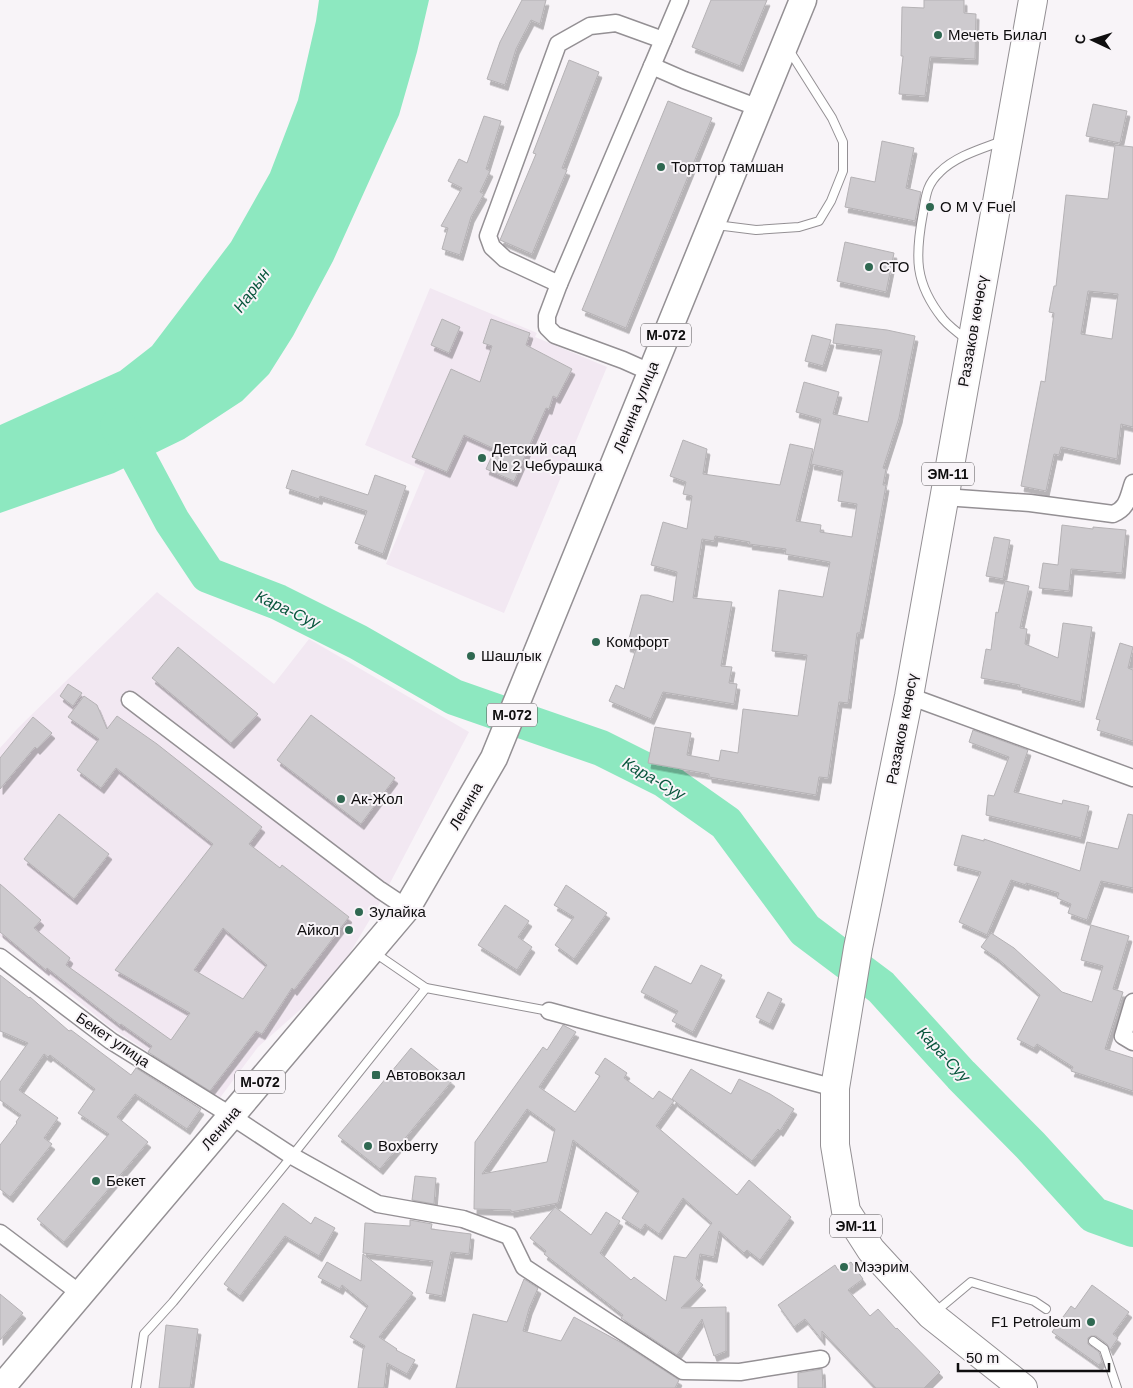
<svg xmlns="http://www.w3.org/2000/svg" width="1133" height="1388" font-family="Arial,sans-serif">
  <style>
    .built { fill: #f2e8f2 }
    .water { fill: #8de8c0 }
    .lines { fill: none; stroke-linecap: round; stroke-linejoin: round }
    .river { stroke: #8de8c0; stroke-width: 36 }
    .building { fill: #cdcace; stroke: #b5b2b5; fill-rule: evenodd; filter: url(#shadow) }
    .service-casing { stroke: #949094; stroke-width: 10 }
    .minor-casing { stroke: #949094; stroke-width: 19 }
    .primary-casing { stroke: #949094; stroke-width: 29 }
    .trunk-casing { stroke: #949094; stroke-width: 30 }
    .service { stroke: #fff; stroke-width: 8 }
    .minor { stroke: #fff; stroke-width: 16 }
    .primary { stroke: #fff; stroke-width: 26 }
    .trunk { stroke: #fff; stroke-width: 28 }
    .poi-dot { fill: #2f6851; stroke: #f8f4f8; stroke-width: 2 }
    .labels { text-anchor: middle; stroke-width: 4; stroke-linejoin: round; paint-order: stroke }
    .shield { fill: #f8f4f8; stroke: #555355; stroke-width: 1 }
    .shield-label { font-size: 14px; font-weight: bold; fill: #0f0e0f }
    .poi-label { font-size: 15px; fill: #0f0e0f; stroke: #f8f4f8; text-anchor: start }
    .street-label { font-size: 15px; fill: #0f0e0f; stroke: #f8f4f8 }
    .water-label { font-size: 16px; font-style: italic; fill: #09563d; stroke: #f8f4f8 }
  </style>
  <defs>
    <filter id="shadow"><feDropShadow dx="3" dy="5.5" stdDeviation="0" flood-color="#0004"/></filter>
  </defs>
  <rect width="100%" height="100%" fill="#f8f4f8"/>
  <g class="built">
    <polygon points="430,288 537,333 535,337 607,367 504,613 386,564 425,471 365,445"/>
    <polygon points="157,592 274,684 309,639 469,732 378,906 333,981 258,1047 219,1099 106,1024 0,936 0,748 18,728"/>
  </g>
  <polygon class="water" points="319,0 429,0 417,52 399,115 333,261 293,336 269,374 242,401 184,439 114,473 0,513 0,425 120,371 152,346 231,242 270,173 298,100 316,21"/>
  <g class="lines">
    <polyline class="river" points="118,426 140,461 172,521 208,575 278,602 358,642 454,697 601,748 665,780 726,823 805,930 881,987 961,1075 1031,1146 1094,1215 1133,1229"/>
  </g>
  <g class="building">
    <polygon points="522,0 546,0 540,24 531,20 516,49 505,85 487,79 500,42"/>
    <polygon points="711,0 767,0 740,66 692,47"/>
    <polygon points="924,0 964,0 964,13 976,14 975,59 930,57 925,96 899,94 903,56 901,56 902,7 924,8"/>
    <polygon points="569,60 599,72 562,168 567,170 532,254 500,240 536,154 533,153"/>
    <polygon points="668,101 712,118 626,328 582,310"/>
    <polygon points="1093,104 1127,111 1120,143 1086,136"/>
    <polygon points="484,116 501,121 486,169 490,171 480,192 484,194 471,217 460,255 442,249 448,228 441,226 462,188 448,181 459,159 467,163"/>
    <polygon points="882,141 914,148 906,188 921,192 915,221 845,207 851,177 875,182"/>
    <path d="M1115 145 1133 147V427L1121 424 1117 459 1061 447 1059 455 1054 454 1046 491 1021 486 1041 381 1045 382 1054 313 1049 312 1054 286H1056L1066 195 1108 199ZM1088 291 1118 294 1112 339 1081 334Z"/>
    <polygon points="845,242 894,253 886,292 837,281"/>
    <polygon points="442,319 460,327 449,353 431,345"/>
    <polygon points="491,319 530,333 526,345 572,369 557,398 553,396 549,409 546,408 514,481 486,469 495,449 464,435 447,472 412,457 451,369 480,382 492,346 483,343"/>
    <polygon points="836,324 887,330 915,336 899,418 883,468 886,469 883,485 886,485 860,633 857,633 848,703 839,702 828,778 819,777 816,795 709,777 709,774 648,763 655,727 691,733 687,755 719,761 721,750 738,753 743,709 798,716 807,655 772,651 779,590 823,597 830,562 785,554 786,549 749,544 750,542 715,536 714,541 702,539 693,598 732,602 721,666 732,667 729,683 737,684 734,704 663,692 651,719 609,701 616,685 624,689 636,649 627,646 641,595 648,595 673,602 677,572 651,565 663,522 687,529 692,496 683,494 686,482 670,476 683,440 707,449 703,474 780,485 790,444 813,449 796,521 821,525 820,532 852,537 857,504 838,501 843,471 811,464 821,419 796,412 804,382 839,392 833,414 868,422 882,350 833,343"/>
    <polygon points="812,335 831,340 823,366 805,361"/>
    <polygon points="292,470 368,495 375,475 406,486 383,554 355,543 367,511 320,496 319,499 286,488"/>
    <polygon points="1062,525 1093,529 1093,527 1126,530 1122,573 1071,569 1069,591 1039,588 1043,563 1058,565"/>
    <polygon points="994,537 1010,540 1003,579 986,576"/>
    <polygon points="1005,581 1029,586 1020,628 1027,629 1025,644 1058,658 1063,623 1092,627 1081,702 1019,687 1020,685 981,678 986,649 991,650 996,612 998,613"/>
    <polygon points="1120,643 1133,647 1128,668 1133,670 1133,741 1097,730 1100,720 1096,719"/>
    <polygon points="178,647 258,714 231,743 152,678"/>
    <polygon points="68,684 82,693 73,706 60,696"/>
    <path d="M84 696 97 705 107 729 117 716 157 744 262 827 249 844 280 868 282 865 349 917 294 990 292 988 262 1034 256 1031 210 1091 148 1052 152 1046 121 1024 120 1025 47 968 46 970 0 932V884L41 920 34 928 70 958 66 965 171 1040 190 1013 115 970 213 844 116 768 101 788 77 770 99 739 68 717ZM223 928 267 965 243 999 194 970Z"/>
    <polygon points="311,715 395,778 361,824 277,760"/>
    <polygon points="33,717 52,733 37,749 35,747 0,789 0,758"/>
    <polygon points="973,730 1028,750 1014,792 1062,804 1063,800 1089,806 1081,838 986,815 988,795 994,796 1009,757 969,742"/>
    <polygon points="59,814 109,854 74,899 24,859"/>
    <polygon points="1128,814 1133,815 1133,888 1101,881 1087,920 1068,913 1071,904 1057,898 1059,893 1026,883 1026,885 1011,880 987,935 959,922 981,872 954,865 962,835 984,841 984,839 1080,871 1087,842 1118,849"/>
    <polygon points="566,885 607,913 574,959 555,945 574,917 554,905"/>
    <polygon points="505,905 529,921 518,937 532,947 517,970 478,945"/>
    <polygon points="1091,925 1129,936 1113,989 1123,992 1105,1049 1133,1058 1133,1091 1071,1071 1073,1067 1037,1044 1034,1048 1017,1039 1040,995 997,958 981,947 991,933 1014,948 1062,992 1092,1002 1103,966 1081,960"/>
    <polygon points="701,965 722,975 693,1032 672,1021 678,1011 641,992 655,966 691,984"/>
    <polygon points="0,975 29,998 30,997 69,1031 71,1030 131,1075 136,1068 201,1109 187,1129 135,1094 117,1117 148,1142 64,1242 37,1219 109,1134 78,1113 95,1089 50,1055 48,1057 44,1054 19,1090 58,1118 44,1138 52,1144 10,1197 0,1189 0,1145 17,1123 16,1122 21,1115 0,1100 0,1082 28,1043 0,1031"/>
    <polygon points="768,992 782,999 770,1024 756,1017"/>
    <path d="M563 1025 576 1032 539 1087 575 1112 600 1076 595 1073 605 1058 627 1073 624 1078 653 1099 659 1091 674 1101 656 1126 737 1195 749 1180 791 1217 760 1260 747 1250 744 1253 719 1231 714 1257 700 1254 696 1279 703 1285 681 1308 726 1307V1351L714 1356 702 1319 677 1355 621 1318 623 1315 544 1254 546 1251 530 1238 555 1207 591 1235 606 1212 620 1221 600 1253 631 1280 634 1277 666 1301 674 1256 686 1258 712 1223 683 1198 659 1234 645 1224 641 1230 622 1218 639 1191 573 1140 558 1203 511 1212V1210L474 1209 475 1142 543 1047 547 1050ZM527 1109 555 1129 547 1162 482 1174Z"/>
    <polygon points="411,1048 452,1081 380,1169 338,1136"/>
    <polygon points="691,1069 731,1094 739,1079 770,1094 794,1109 780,1131 778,1129 752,1161 672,1099"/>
    <polygon points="415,1176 436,1178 434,1204 412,1200"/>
    <polygon points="283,1203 311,1224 315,1217 335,1228 319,1256 285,1236 240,1296 224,1284"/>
    <polygon points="410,1220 432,1224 431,1229 471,1234 469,1254 451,1252 442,1296 426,1293 433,1261 363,1253 365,1223 410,1226"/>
    <polygon points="363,1254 413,1293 379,1337 397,1349 396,1350 415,1360 407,1374 387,1363 384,1388 358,1388 363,1350 365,1346 350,1337 368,1306 342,1285 340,1289 318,1277 327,1262 361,1281"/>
    <polygon points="851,1262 863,1279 848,1290 870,1316 878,1309 896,1329 897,1328 940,1372 924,1388 876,1388 822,1331 822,1340 805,1319 794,1327 778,1305 835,1265 838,1270"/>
    <polygon points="524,1279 538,1288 529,1309 523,1331 561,1341 574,1317 622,1343 679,1380 675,1388 456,1388 473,1314 507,1322"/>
    <polygon points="1092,1285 1129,1312 1113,1334 1118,1338 1110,1350 1107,1344 1096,1336 1091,1336 1088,1338 1088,1344 1099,1352 1102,1361 1099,1365 1052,1332 1071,1306 1075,1309"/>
    <polygon points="0,1294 23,1313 0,1340"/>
    <polygon points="166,1325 198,1329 190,1388 159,1388"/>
    <polygon points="822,1369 823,1388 798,1388 798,1373"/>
  </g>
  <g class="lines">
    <g class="service-casing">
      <g id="service">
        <polyline points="716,225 756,230 799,227 819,221 831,201 843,171 843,142 832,118 789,50"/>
        <path d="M966 339C958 333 949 326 943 319 914 283 915 256 923 213 926 196 926 185 940 172 956 156 981 149 1002 141"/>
        <polyline points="375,953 426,988 549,1011"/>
        <polyline points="934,1313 971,1282 1034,1301 1046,1309"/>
        <polyline points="1093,1341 1104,1349 1117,1388"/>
        <polyline points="136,1388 144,1334 173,1302 292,1156 426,988"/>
      </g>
    </g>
    <g class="minor-casing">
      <g id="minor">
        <polyline points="652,66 680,0"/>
        <polyline points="559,284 505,259 492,247 488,236 558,44 590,26 616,23 663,40"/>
        <polyline points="650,372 623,360 555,335 547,327 547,316 559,284 652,66 684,80 759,108"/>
        <path d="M944 497 1030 503 1113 514C1128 508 1128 497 1133 483"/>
        <polyline points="909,696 1133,778"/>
        <polyline points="130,700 380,890 407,908"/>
        <polyline points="0,957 111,1041 219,1108 292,1156 378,1204 463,1219 509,1236 524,1267 683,1371 740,1372 821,1359"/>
        <polyline points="1133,1002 1123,1036 1133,1042"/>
        <polyline points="549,1011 835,1088"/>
        <polyline points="0,1233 81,1294"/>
      </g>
    </g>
    <g class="primary-casing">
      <polyline id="primary" points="1,1388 407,908 494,758 803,0"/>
    </g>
    <g class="trunk-casing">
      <polyline id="trunk" points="1023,1388 931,1315 871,1250 846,1211 835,1145 835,1088 858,948 909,696 1033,0"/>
    </g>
    <use href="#service" class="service"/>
    <use href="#minor" class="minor"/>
    <use href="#primary" class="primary"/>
    <use href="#trunk" class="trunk"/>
  </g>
  <g class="poi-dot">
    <circle cx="938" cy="35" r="5"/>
    <circle cx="661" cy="167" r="5"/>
    <circle cx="930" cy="207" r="5"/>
    <circle cx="869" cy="267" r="5"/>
    <circle cx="482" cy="458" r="5"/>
    <circle cx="596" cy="642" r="5"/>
    <circle cx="471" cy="656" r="5"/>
    <circle cx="341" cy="799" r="5"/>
    <circle cx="359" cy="912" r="5"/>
    <circle cx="349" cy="930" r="5"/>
    <rect x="371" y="1070" width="10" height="10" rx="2.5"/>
    <circle cx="368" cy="1146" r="5"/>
    <circle cx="96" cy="1181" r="5"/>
    <circle cx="844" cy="1267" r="5"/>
    <circle cx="1091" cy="1322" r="5"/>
  </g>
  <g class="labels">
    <g class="shield">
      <rect x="641" y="323.5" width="50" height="23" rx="4"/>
      <rect x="922" y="462.5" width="52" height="23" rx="4"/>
      <rect x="487" y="703.5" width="50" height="23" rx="4"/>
      <rect x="235" y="1070.5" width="50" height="23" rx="4"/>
      <rect x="830" y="1214.5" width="52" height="23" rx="4"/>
    </g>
    <g class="shield-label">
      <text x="666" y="340">М-072</text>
      <text x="948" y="479">ЭМ-11</text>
      <text x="512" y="720">М-072</text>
      <text x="260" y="1087">М-072</text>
      <text x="856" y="1231">ЭМ-11</text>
    </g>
    <g class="poi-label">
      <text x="948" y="40">Мечеть Билал</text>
      <text x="671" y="172">Торттор тамшан</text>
      <text x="940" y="212">O M V Fuel</text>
      <text x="879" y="272">СТО</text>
      <text x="492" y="454">Детский сад<tspan x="492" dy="17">№ 2 Чебурашка</tspan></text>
      <text x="606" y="647">Комфорт</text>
      <text x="481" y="661">Шашлык</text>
      <text x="351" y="804">Ак-Жол</text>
      <text x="369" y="917">Зулайка</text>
      <text x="339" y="935" text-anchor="end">Айкол</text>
      <text x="386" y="1080">Автовокзал</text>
      <text x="378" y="1151">Boxberry</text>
      <text x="106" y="1186">Бекет</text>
      <text x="854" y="1272">Мээрим</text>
      <text x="1081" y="1327" text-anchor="end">F1 Petroleum</text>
    </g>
    <g class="street-label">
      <text transform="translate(973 331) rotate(-80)" y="5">Раззаков көчөсү</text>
      <text transform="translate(636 407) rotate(-68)" y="5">Ленина улица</text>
      <text transform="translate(902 729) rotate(-79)" y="5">Раззаков көчөсү</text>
      <text transform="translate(466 806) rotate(-60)" y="5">Ленина</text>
      <text transform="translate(113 1040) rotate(34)" y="5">Бекет улица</text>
      <text transform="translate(221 1128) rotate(-50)" y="5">Ленина</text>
    </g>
    <g class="water-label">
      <text transform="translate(251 290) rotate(-54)" y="6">Нарын</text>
      <text transform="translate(288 609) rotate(25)" y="6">Кара-Суу</text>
      <text transform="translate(654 778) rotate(30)" y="6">Кара-Суу</text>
      <text transform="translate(944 1054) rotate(47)" y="6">Кара-Суу</text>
    </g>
  </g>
  <g transform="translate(1093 40) rotate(274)" stroke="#f8f4f8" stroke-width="4" paint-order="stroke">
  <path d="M0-4L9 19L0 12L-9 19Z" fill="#0f0e0f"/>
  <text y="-8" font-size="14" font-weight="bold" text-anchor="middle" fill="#0f0e0f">С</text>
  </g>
  <path d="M958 1363v8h151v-8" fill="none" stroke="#0f0e0f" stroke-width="2.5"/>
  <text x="966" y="1363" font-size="15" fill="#0f0e0f" stroke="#f8f4f8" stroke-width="4" paint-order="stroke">50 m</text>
</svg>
